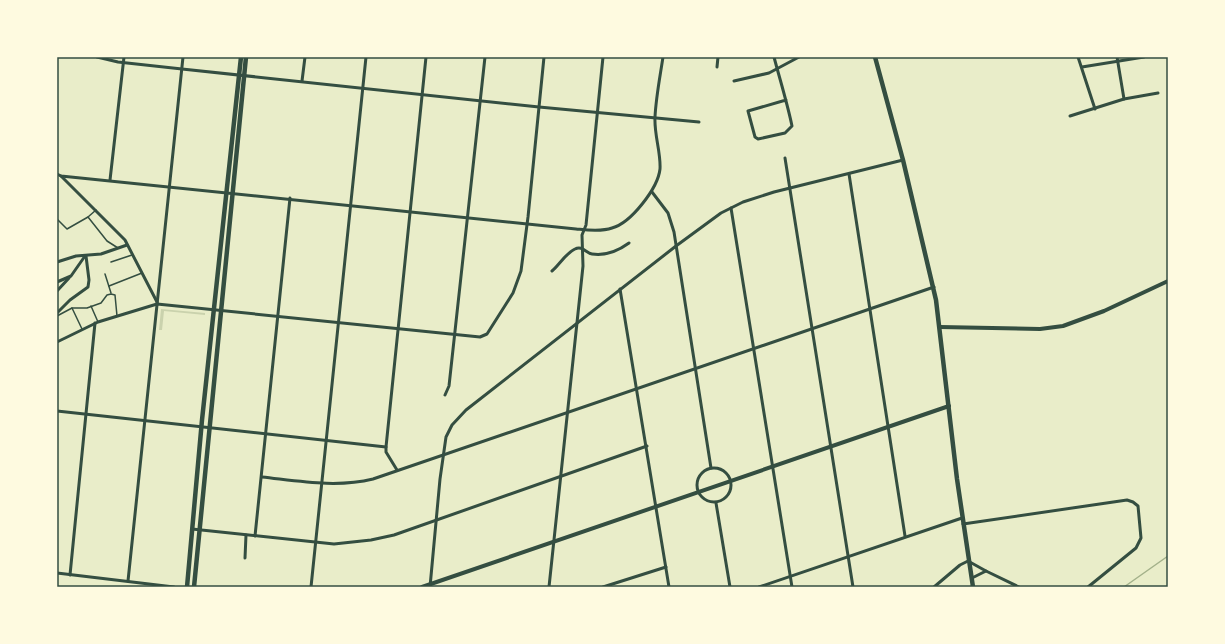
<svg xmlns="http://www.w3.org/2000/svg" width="1225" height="644" font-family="'Open Sans',sans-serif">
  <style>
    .green { fill: #cad2ad }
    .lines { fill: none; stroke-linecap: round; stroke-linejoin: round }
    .stream { stroke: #a3b18a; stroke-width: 1.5 }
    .service { stroke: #344e41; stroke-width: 1.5 }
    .minor { stroke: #344e41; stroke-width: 3 }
    .tertiary { stroke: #344e41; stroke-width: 4 }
    .secondary { stroke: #344e41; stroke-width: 4.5 }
    .neatline { fill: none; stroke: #344e41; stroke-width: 1.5 }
  </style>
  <rect width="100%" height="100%" fill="#e9edc9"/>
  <polygon class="green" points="161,309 205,313 205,315 164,311 162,330 159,330"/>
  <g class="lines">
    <polyline class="stream" points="1124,587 1168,556"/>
    <g class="service">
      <polyline points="88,217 107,241 118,248"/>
      <polyline points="57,219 67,229 88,217 96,210"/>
      <polyline points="111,262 132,255"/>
      <polyline points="105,274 111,293"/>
      <polyline points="109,286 142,273"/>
      <polyline points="91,306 98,322"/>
      <polyline points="72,308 82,329"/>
      <polyline points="57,316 72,308 87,308 101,303 107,295 111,294 115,295 117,316"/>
    </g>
    <g class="minor">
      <polyline points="97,57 118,62 182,69 539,107 699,122"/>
      <path d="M774 57C780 80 787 102 792 126L785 133 758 139 755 137 748 111 786 100"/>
      <polyline points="1078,57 1095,109"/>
      <polyline points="1117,57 1124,99"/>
      <polyline points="717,67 718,57"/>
      <polyline points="1082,67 1144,57"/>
      <polyline points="302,81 305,57"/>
      <polyline points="734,81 769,73 799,57"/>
      <polyline points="1070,116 1124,99 1158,93"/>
      <polyline points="785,158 853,587"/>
      <path d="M57 174 61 176 576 229C587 230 601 232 612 228 631 223 658 188 660 169 661 152 654 135 655 117 656 97 660 77 663 57"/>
      <polyline points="849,174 905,536"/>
      <polyline points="61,176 125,240 157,302"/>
      <polyline points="110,180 124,57"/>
      <polyline points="652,192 668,213 674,232 711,468"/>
      <polyline points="731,208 792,587"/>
      <polyline points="57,262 76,256 101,254 127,245"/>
      <path d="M552 271C559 265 566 253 575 249 582 245 586 253 592 254 605 256 618 251 629 243"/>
      <polyline points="57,282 71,276 85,256"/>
      <polyline points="620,289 669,587"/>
      <polyline points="57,291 69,278"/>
      <polyline points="57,313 70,300 88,287 89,280 86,256"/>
      <polyline points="57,342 98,322 157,304 480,337 487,334 513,293 521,271 528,217 544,57"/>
      <polyline points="445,395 449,386 485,57"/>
      <polyline points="57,411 386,447"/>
      <circle cx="714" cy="485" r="17"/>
      <polyline points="397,470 386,452 386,447 426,57"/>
      <path d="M262 477C299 481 336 488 373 479L934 287"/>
      <polyline points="716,503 730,587"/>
      <polyline points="963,524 1127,500 1133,502 1138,506 1141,538 1136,548 1088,587"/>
      <polyline points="192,529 334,544 371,540 394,535 647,446"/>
      <polyline points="255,536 290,198"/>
      <polyline points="245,558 246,535"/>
      <polyline points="986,571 1019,587"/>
      <polyline points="57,573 174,587"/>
      <polyline points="70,575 95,323"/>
      <polyline points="128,581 183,57"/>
      <polyline points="311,587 366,57"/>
      <polyline points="430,587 440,479 446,437 452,425 466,410 676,246 721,213 743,202 774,192 903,160"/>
      <polyline points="549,587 583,266 582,235 586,225 603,57"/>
      <polyline points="603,587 666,567"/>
      <polyline points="759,587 962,518"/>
      <polyline points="934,587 960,565 968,561 986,571 972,578"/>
    </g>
    <g class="tertiary">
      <polyline points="940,327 1040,329 1063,326 1104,311 1168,281"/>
      <polyline points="422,587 949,406"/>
    </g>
    <g class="secondary">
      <polyline points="875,57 903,160 936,300 957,479 973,587"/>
      <polyline points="187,587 202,420 241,57"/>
      <polyline points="194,587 246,57"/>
    </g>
  </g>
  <rect width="1225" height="644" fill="none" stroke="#fefae0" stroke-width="116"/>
  <rect x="58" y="58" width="1109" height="528" class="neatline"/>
</svg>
